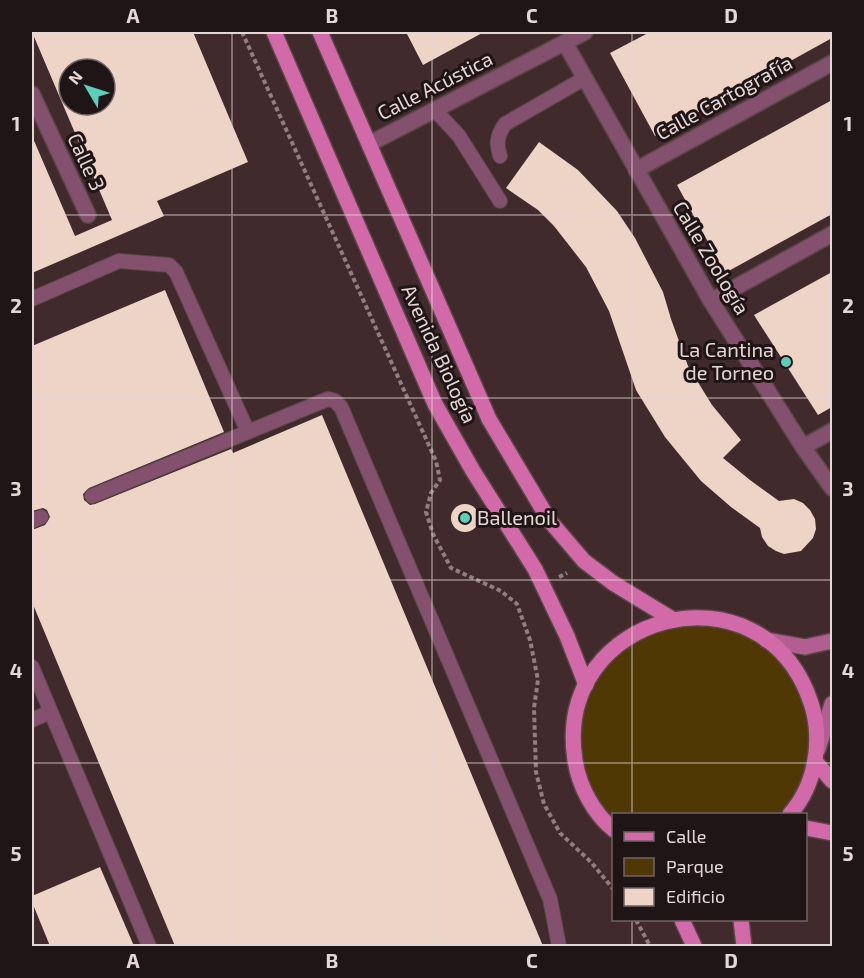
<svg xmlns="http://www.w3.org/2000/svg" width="864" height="978" font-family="'Exo 2',sans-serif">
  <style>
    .green { fill: #4f3803 }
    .building { fill: #edd4c7; fill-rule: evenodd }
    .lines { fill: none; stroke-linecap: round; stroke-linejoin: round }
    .lane-casing { stroke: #5b4647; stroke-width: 16 }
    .street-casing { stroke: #5b4647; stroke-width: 18 }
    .secondary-casing { stroke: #5b4647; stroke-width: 18 }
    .primary-casing { stroke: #5b4647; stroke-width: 18 }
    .path { stroke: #917e7f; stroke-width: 4; stroke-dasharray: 4.5 3; stroke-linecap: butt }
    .lane { stroke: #83506e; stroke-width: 14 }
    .street { stroke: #83506e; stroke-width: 15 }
    .secondary { stroke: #b05f90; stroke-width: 15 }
    .primary { stroke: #d26aaa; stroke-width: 15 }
    .grid { fill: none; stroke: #e6d7d7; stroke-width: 1.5; stroke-opacity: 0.55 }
    .poi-dot { fill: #5dceb9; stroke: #201516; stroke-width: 2 }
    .labels { text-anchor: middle; stroke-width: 6; stroke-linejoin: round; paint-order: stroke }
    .street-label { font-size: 20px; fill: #e6d7d7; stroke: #201516 }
    .poi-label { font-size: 20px; fill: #e6d7d7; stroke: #201516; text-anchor: end }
    .neatline { fill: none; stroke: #e6d7d7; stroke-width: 2 }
    .grid-label { font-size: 20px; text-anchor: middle; font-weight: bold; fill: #e6d7d7 }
  </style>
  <rect width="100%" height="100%" fill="#402a2b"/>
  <polygon class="green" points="654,624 737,624 796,671 816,755 790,814 614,814 614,830 576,770 586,685"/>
  <g class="building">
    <path d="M32 32H193L248 162 157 201 164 216 32 273V136L75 236 112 220ZM69 69H105V105H69Z"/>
    <polygon points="406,32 484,32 423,65"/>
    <polygon points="650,32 832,32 832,38 655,136 610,53"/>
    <polygon points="832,100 832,214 725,273 677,185"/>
    <polygon points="539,142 578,170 617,211 635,238 663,292 671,319 688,366 712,405 741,440 723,458 750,480 779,501 794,499 803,503 810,510 815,519 816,529 813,538 801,551 784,554 776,551 768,546 762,537 760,528 731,507 701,481 665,437 636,390 609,311 586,267 554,226 538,210 506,188"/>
    <polygon points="832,272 832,407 818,415 754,315"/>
    <polygon points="165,290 224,432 89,488 83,494 84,500 90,505 95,504 231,449 233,453 322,415 543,946 175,946 32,602 32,530 45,525 50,517 47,510 43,508 32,511 32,346"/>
    <circle cx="465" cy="518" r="14"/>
    <polygon points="100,867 134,946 50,946 32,902 32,896"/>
  </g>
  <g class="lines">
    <g class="lane-casing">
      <g id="lane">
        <polyline points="435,110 459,136 500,201"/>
        <path d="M500 156C496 143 497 136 505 124L585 78"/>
        <polyline points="32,299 119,261 169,265 176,272 248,432"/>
        <polyline points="92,496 328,399 335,401 341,407 550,899 559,946"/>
        <polyline points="32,521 41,517"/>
        <polyline points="32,667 149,946"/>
        <polyline points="32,720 50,712"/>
      </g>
    </g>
    <g class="street-casing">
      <g id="street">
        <polyline points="565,43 711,301 803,447 832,488"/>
        <polyline points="32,94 88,215"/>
        <polyline points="369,144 585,32"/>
        <polyline points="636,170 832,63"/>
        <polyline points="711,301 832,234"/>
        <polyline points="803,447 832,431"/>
      </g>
    </g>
    <g class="secondary-casing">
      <g id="secondary">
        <polyline points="766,640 805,647 832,641"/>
        <polyline points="818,749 832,704"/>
      </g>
    </g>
    <g class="primary-casing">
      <g id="primary">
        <polyline points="274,32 435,404 473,471 535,569 567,636 586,685"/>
        <polyline points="320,32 489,419 549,520 584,561 613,583 672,619"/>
        <polyline points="815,761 832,781"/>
        <polyline points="806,828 832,833"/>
        <path d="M614 830C593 813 579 786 575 760 552 612 763 558 811 703 823 739 816 785 790 814"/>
        <polyline points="682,920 694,946"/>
        <polyline points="741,920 744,946"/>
      </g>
    </g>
    <g class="path">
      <polyline points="242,32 436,461 440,480 431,493 426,512 433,534 451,568 501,591 517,604 530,640 538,680 534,708 536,772 544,804 560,833 591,862 614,890"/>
      <polyline points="559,577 567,573"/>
      <polyline points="636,920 650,946"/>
    </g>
    <use href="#lane" class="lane"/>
    <use href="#street" class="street"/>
    <use href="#secondary" class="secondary"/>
    <use href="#primary" class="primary"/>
  </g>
  <path class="grid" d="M232 32V946M432 32V946M632 32V814M32 215H832M32 398H832M32 580H832M32 763H832M632 920V946"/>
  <g class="poi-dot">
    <circle cx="786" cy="362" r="6"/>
    <circle cx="465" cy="518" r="6"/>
  </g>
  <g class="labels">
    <g class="street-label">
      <text transform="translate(435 86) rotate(-27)" y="7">Calle Acústica</text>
      <text transform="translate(724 98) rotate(-29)" y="7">Calle Cartografía</text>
      <text transform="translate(86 162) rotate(65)" y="7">Calle 3</text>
      <text transform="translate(711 258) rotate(59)" y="7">Calle Zoología</text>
      <text transform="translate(439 354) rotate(65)" y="7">Avenida Biología</text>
    </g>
    <g class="poi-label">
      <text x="774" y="357">La Cantina<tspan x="774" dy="23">de Torneo</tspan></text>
      <text x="477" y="525" text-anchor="start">Ballenoil</text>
    </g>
  </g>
  <rect width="864" height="978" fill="none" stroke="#201516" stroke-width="66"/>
  <rect x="612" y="813" width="195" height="108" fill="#201516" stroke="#6f6363" stroke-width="1.5"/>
  <rect x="624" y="832" width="30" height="9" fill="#d26aaa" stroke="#6f6363" stroke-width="1.5"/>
  <text x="666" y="843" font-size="18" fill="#e6d7d7">Calle</text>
  <rect x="624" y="858" width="30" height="18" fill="#4f3803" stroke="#6f6363" stroke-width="1.5"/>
  <text x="666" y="873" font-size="18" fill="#e6d7d7">Parque</text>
  <rect x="624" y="888" width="30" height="18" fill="#edd4c7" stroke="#6f6363" stroke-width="1.5"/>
  <text x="666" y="903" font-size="18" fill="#e6d7d7">Edificio</text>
  <g transform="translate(87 87) rotate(309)"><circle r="28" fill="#201516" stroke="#6f6363" stroke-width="1.5"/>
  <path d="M0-4.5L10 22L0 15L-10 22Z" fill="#5dceb9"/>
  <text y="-9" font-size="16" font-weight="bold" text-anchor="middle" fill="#e6d7d7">N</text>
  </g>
  <rect x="33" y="33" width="798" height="912" class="neatline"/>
  <g class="grid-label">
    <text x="133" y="23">A</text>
    <text x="332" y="23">B</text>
    <text x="532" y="23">C</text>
    <text x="731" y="23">D</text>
    <text x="16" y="131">1</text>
    <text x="848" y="131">1</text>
    <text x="16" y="313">2</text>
    <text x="848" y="313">2</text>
    <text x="16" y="496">3</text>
    <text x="848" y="496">3</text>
    <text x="16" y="678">4</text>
    <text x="848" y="678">4</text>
    <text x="16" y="861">5</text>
    <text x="848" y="861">5</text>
    <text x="133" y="968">A</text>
    <text x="332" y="968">B</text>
    <text x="532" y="968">C</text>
    <text x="731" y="968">D</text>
  </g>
</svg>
